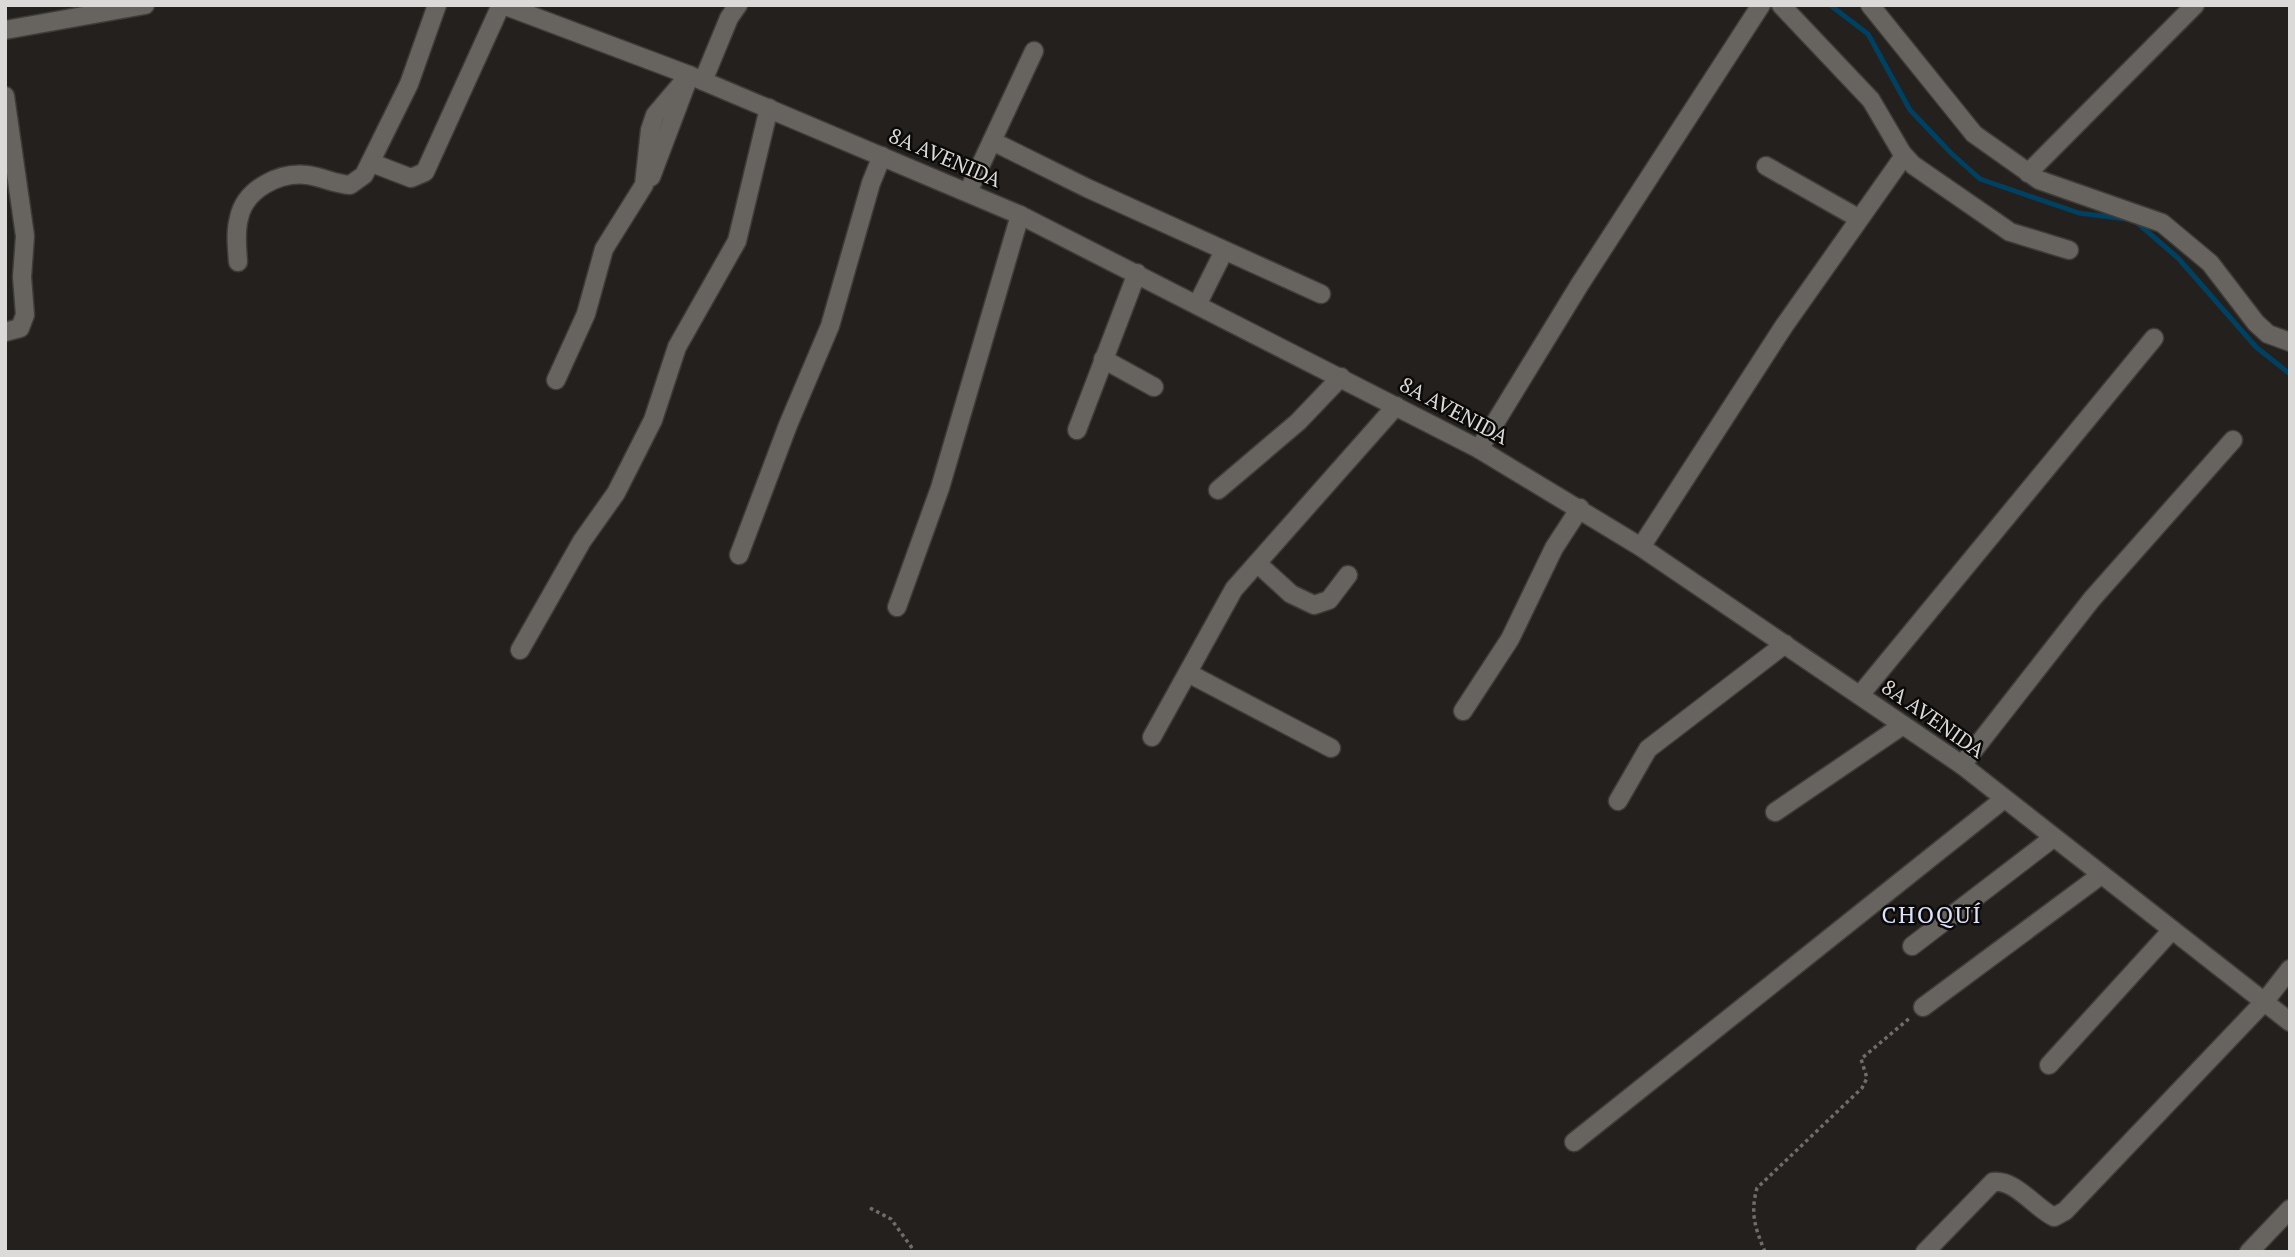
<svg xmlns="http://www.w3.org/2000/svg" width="2295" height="1257" font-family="'PT Serif',serif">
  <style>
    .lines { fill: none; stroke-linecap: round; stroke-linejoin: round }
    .stream { stroke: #004060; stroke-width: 5 }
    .minor-casing { stroke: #3e3c39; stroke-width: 21 }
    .path { stroke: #6f6c6a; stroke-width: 3.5; stroke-dasharray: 3.5 3.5; stroke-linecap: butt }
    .minor { stroke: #676460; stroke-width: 18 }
    .labels { text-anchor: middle; stroke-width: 5; stroke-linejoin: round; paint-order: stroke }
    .street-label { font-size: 21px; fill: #dcdad8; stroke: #0b0a09 }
    .neighbourhood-label { font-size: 23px; letter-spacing: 2px; fill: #dce1fe; stroke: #0b0a09 }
  </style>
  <rect width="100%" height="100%" fill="#23201d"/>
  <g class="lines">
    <polyline class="stream" points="1830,5 1868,34 1910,110 1951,153 1980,179 2079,213 2134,220 2178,258 2256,347 2290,374"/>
    <g class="minor-casing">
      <g id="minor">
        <polyline points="503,5 689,75 1020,215 1479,449 1641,547 1962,765 2290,1022"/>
        <polyline points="1781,5 1871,100 1902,153 1913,165 2010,232 2069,250"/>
        <polyline points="1870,5 1974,134 2039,180 2162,223 2210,263 2256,323 2268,334 2290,342"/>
        <polyline points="5,30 145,5"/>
        <polyline points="703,81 729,18 738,5"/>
        <polyline points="5,96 25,236 22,277 25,315 20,328 5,332"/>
        <polyline points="992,141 1087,188 1321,294"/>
        <polyline points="372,163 411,178 425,172 501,5"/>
        <polyline points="1766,166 1858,218"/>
        <polyline points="2028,173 2195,5"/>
        <polyline points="651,177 687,82"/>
        <polyline points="968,192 1034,51"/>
        <path d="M238 262C237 247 235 232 239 218 245 189 279 172 307 175 322 177 335 184 350 185L364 175 409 84 437 5"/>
        <polyline points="1198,303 1224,251"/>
        <polyline points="1103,359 1154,387"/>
        <polyline points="556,380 586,314 604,249 644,185 650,130 655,115 689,75"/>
        <polyline points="1077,430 1137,273"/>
        <polyline points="1479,449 1580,284 1761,5"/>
        <polyline points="1218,490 1298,422 1341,377"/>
        <polyline points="1641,547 1784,326 1904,156"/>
        <polyline points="739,555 788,425 830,326 871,183 882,156"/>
        <polyline points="1257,563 1291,594 1314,605 1329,600 1348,575"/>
        <polyline points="897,607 940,488 1020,215"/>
        <polyline points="520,650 582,541 616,493 653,420 677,347 737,241 769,108"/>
        <polyline points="1188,673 1331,748"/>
        <polyline points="1860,695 2154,338"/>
        <polyline points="1463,711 1510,639 1554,548 1580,508"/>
        <polyline points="1152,737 1234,589 1396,406"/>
        <polyline points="1962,765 2092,599 2233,440"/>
        <polyline points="1618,801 1648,749 1785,644"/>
        <polyline points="1775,812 1903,725"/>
        <polyline points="1912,946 2053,838"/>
        <polyline points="1923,1007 2101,875"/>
        <polyline points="2049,1065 2172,930"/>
        <polyline points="1574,1142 2004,799"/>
        <path d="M1925 1252 1993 1182C2015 1179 2034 1207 2054 1217L2065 1211 2265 1001 2290 969"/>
        <polyline points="2249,1252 2290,1209"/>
      </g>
    </g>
    <g class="path">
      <polyline points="870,1208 891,1219 915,1252"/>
      <path d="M1765 1252C1755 1228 1750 1213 1757 1188L1862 1088 1867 1078 1861 1059 1911 1017"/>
    </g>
    <use href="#minor" class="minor"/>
  </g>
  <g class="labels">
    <g class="street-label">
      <text transform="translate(945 158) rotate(23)" y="7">8A AVENIDA</text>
      <text transform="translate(1454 411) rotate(28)" y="7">8A AVENIDA</text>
      <text transform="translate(1933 719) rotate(35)" y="7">8A AVENIDA</text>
    </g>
    <g class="neighbourhood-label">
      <text x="1932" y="923">CHOQUÍ</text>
    </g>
  </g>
  <rect width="2295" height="1257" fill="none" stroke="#dcdad8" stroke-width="14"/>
</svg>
